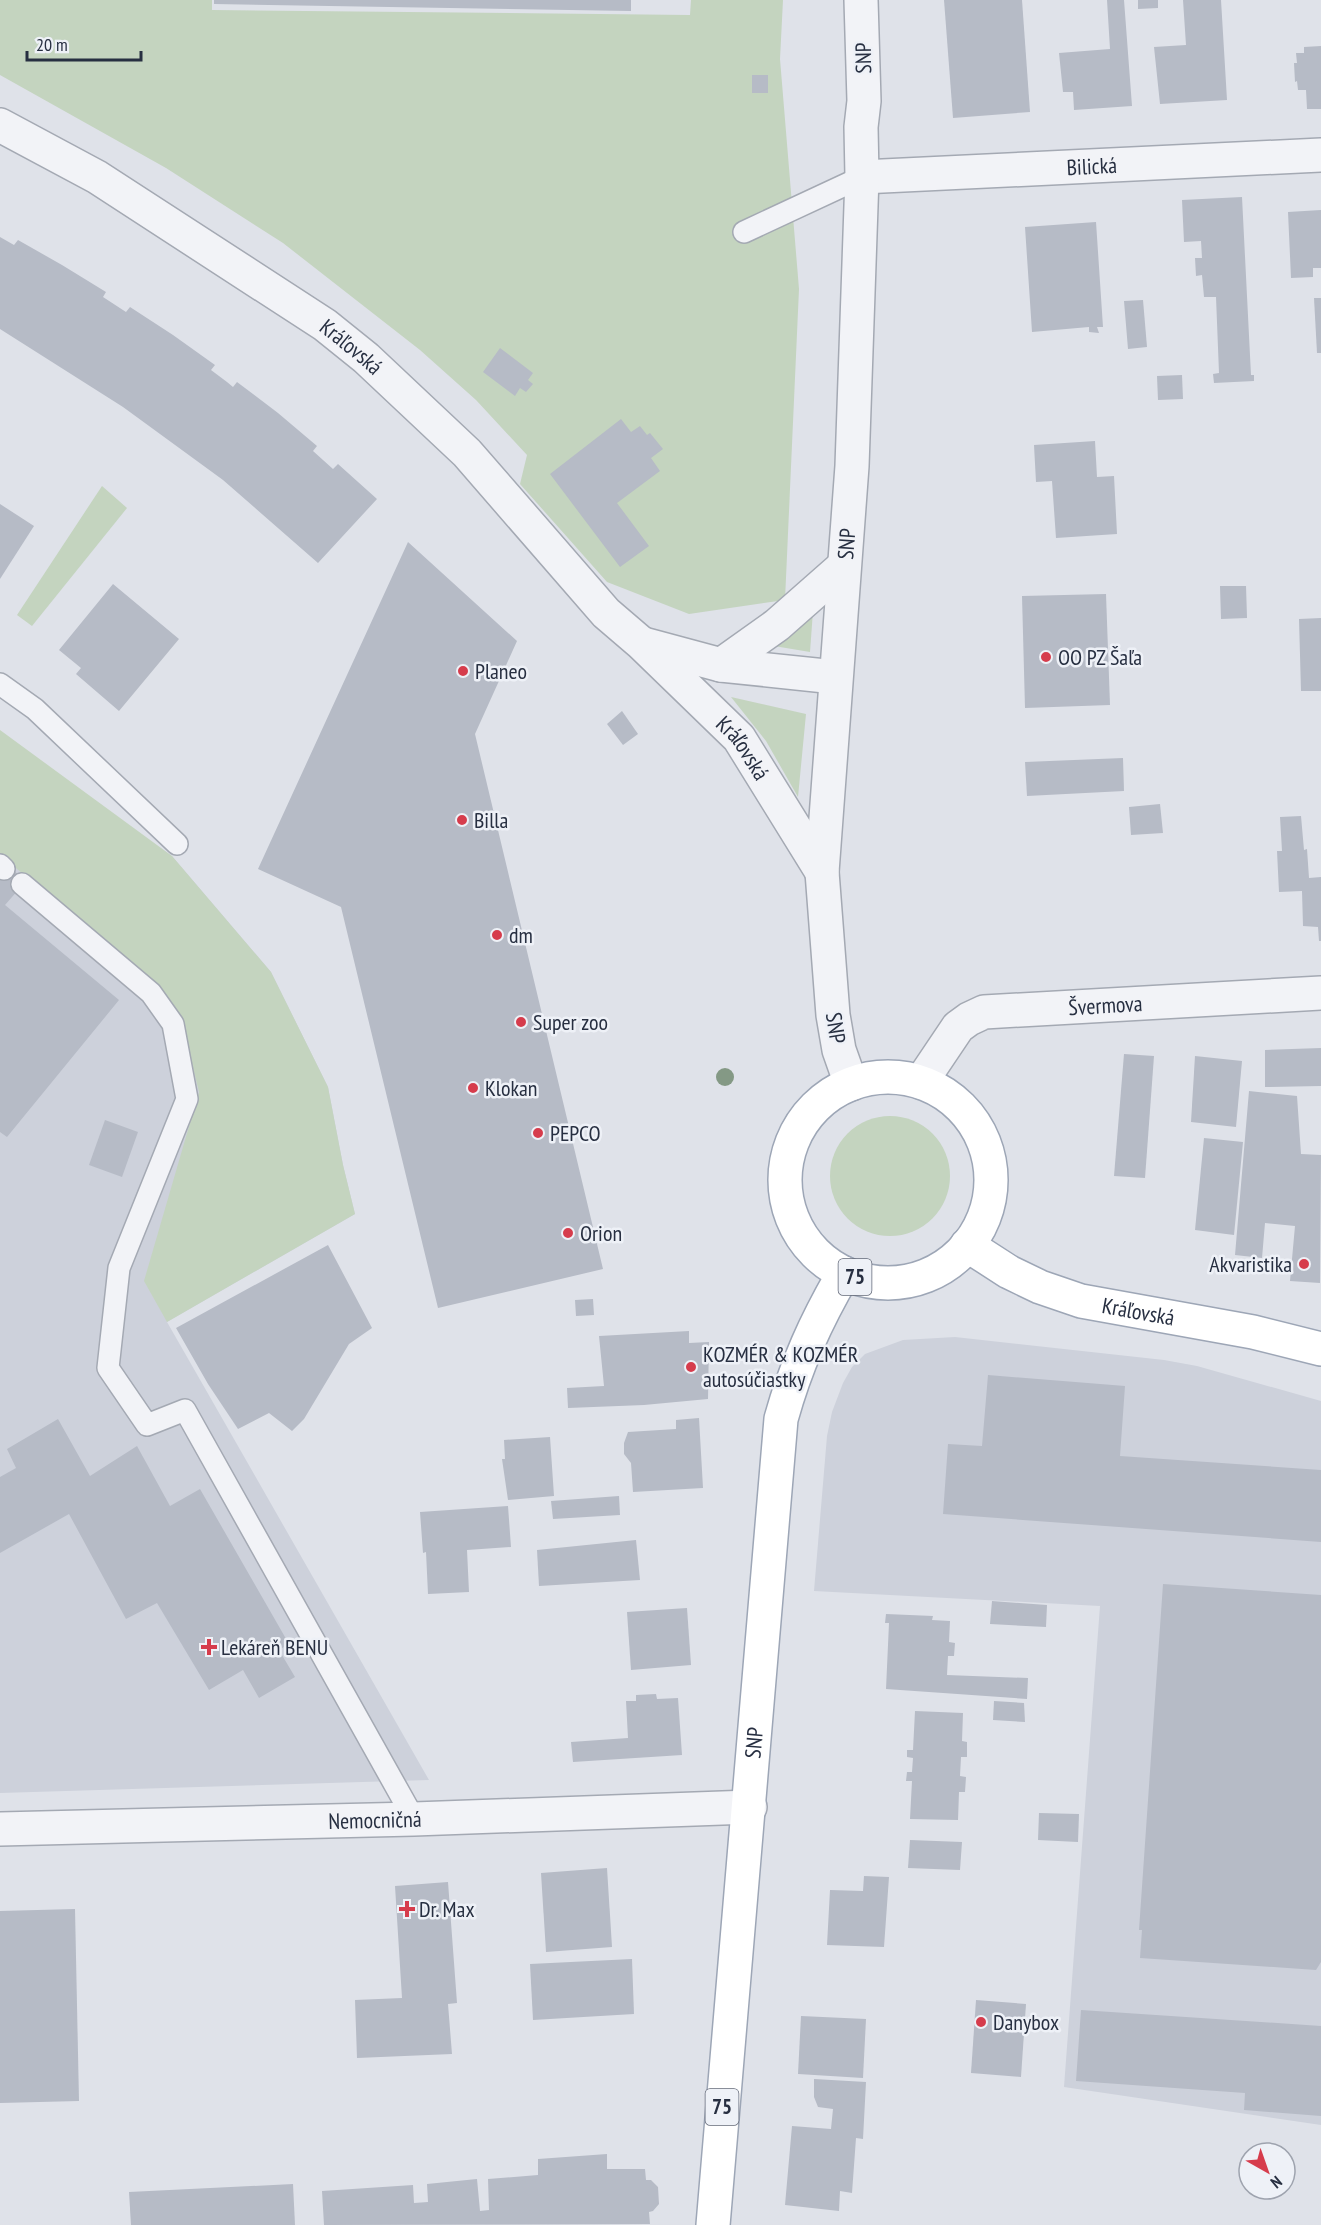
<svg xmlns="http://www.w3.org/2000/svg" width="1321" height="2225" font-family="'PT Sans Narrow',sans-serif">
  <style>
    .built { fill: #cdd1db }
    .green { fill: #c4d4bf }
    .building { fill: #b6bbc6 }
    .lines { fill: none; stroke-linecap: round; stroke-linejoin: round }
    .lane-casing { stroke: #a4a9b3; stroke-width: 24 }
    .street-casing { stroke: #a4a9b3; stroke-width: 36 }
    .primary-casing { stroke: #9da6b6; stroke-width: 36 }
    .lane { stroke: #f2f3f7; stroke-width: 21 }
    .street { stroke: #f2f3f7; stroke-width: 33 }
    .primary { stroke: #fff; stroke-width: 33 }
    .tree { fill: #849985 }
    .poi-dot { fill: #d63c4c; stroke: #eef1f7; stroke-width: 2 }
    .labels { text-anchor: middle; stroke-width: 5; stroke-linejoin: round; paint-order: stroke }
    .shield { fill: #eef1f7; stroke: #636978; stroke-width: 1.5 }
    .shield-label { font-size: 21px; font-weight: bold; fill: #272f41 }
    .street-label { font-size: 22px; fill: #272f41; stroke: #eef1f7 }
    .poi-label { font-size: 22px; fill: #272f41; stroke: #eef1f7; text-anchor: start }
  </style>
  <rect width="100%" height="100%" fill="#dfe2e9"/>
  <g class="built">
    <polygon points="0,741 172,856 271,972 328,1087 343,1165 355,1214 167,1322 429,1780 0,1793"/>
    <polygon points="955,1337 1164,1360 1197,1366 1321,1401 1321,2125 1064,2087 1100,1606 814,1591 827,1436 832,1412 843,1383 852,1367 865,1354 903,1340"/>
  </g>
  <g class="green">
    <polygon points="0,0 212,0 212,10 690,15 691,0 783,0 780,59 799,289 785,600 689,614 607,582 520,484 527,455 476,400 420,350 283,243 166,168 0,75"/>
    <polygon points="102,486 127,508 32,626 17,615"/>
    <polygon points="813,611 810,652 768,645"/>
    <polygon points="731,697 806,714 798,797 766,741"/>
    <polygon points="0,730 172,856 271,972 328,1087 343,1165 355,1214 167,1322 144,1281 199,1092 180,1015 150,978 0,855"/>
    <circle cx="890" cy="1176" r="60"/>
  </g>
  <g class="building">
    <polygon points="214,0 631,0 631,11 214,4"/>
    <polygon points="944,0 1022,0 1030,112 953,118"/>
    <polygon points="1107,0 1124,0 1132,106 1074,110 1073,92 1063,92 1059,53 1110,49"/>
    <polygon points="1138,0 1158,0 1158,8 1138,9"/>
    <polygon points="1183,0 1221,0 1227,100 1160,104 1154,47 1186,45"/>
    <polygon points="1321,46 1321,109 1307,109 1306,90 1298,90 1297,81 1295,82 1294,63 1297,63 1296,53 1304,53 1304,47"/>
    <rect x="752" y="75" width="16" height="18"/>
    <polygon points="1242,197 1251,375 1254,375 1254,381 1214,383 1213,374 1219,373 1216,297 1204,297 1202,275 1196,276 1195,258 1202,258 1201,241 1184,242 1182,200"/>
    <polygon points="1321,210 1321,268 1313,268 1313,277 1291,278 1288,212"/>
    <polygon points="1096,222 1103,327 1097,327 1099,333 1089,332 1089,327 1032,332 1025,227"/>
    <polygon points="0,237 14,245 18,240 62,265 106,292 103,297 126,312 130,307 173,335 215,365 211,370 227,382 233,387 237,382 278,413 317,446 313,451 333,469 338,464 377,499 318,563 223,480 123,407 0,329"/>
    <polygon points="1314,298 1321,298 1321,353 1317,353"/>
    <polygon points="1143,300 1147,347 1128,349 1124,301"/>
    <polygon points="500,348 533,373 528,380 533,384 526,392 520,388 515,396 483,372"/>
    <polygon points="1182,375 1183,399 1158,400 1157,376"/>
    <polygon points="621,419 631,432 640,426 647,435 650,433 663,449 651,458 660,471 617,503 649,546 620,567 550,474"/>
    <polygon points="1095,441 1097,477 1114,476 1117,534 1056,538 1052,481 1036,482 1034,445"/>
    <polygon points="0,504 34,526 0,579"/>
    <polygon points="408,542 517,641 475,734 603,1269 438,1308 341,907 258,869"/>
    <polygon points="113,584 179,639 119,711 76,674 81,668 59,650"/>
    <polygon points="1220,586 1246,586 1247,618 1221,619"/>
    <polygon points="1106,594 1110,705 1025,708 1022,596"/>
    <polygon points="1321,618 1321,691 1301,691 1299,619"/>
    <polygon points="622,711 638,734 623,745 607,724"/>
    <polygon points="1123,758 1124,791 1027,796 1025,762"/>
    <polygon points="1160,804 1163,833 1131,835 1129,807"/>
    <polygon points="1301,816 1304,850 1307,849 1309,878 1321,877 1321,941 1319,941 1318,927 1303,926 1302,891 1279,892 1277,851 1282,851 1280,817"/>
    <polygon points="7,865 26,881 5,905 119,1000 7,1137 0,1132 0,874"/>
    <polygon points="1321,1048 1321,1086 1265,1087 1265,1050"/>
    <polygon points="1124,1054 1154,1056 1145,1178 1114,1176"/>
    <polygon points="1195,1056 1242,1061 1236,1127 1191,1122"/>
    <polygon points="1249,1091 1297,1096 1301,1154 1321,1155 1320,1283 1290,1281 1295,1226 1265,1223 1262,1258 1235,1255"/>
    <polygon points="105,1120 138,1132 122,1177 89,1165"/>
    <polygon points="1204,1138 1243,1142 1234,1235 1195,1230"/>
    <polygon points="328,1245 372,1328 349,1344 304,1419 292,1431 269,1413 238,1429 208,1384 176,1328"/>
    <polygon points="593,1299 594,1315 576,1316 575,1300"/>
    <polygon points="689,1331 689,1343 709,1342 708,1399 644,1405 568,1408 567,1388 604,1386 599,1336"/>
    <polygon points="988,1375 1125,1386 1120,1456 1321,1470 1321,1542 943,1514 948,1444 982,1446"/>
    <polygon points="699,1418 703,1488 633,1492 631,1463 624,1454 624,1443 628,1432 676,1429 676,1420"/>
    <polygon points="58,1419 90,1476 137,1446 170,1506 200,1489 289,1644 279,1650 295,1677 259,1698 243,1670 209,1690 157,1603 126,1619 69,1514 0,1553 0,1477 16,1468 7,1449"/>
    <polygon points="550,1437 554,1496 508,1500 502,1459 505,1459 504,1440"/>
    <polygon points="619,1496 620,1515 553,1519 551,1501"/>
    <polygon points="508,1506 511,1547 467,1550 469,1592 428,1594 426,1552 423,1553 420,1512"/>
    <polygon points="636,1540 640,1580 539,1586 537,1550"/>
    <polygon points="1163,1584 1321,1595 1321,1962 1316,1970 1140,1958 1142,1930 1139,1930"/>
    <polygon points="992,1601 1047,1605 1046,1627 990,1624"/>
    <polygon points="687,1608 691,1665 631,1670 627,1612"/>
    <polygon points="886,1614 933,1616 932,1620 950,1621 949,1642 955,1643 954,1656 948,1656 947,1675 1028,1678 1027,1699 886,1689 889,1623 885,1623"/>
    <polygon points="656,1694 657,1699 678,1698 682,1755 573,1762 571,1742 628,1738 626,1701 636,1701 636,1695"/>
    <polygon points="994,1701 1024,1703 1025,1722 993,1720"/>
    <polygon points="915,1711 963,1713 962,1741 967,1742 967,1757 961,1757 960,1776 966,1777 965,1792 959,1792 958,1820 910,1819 912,1781 906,1781 907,1772 912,1772 913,1758 907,1757 907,1750 913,1750"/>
    <polygon points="1039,1813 1079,1814 1078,1842 1038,1840"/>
    <polygon points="910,1840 962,1842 960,1870 908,1868"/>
    <polygon points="607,1868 612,1947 546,1952 541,1873"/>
    <polygon points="864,1876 889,1877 884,1947 827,1945 830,1890 863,1891"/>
    <polygon points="448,1882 457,2003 448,2004 452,2054 357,2058 355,2000 402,1998 395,1886"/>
    <polygon points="75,1909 79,2101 0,2103 0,1911"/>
    <polygon points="632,1959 634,2014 533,2020 530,1964"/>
    <polygon points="976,2000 1026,2004 1021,2077 971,2073"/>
    <polygon points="1081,2010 1321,2026 1321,2116 1244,2110 1245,2093 1076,2081"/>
    <polygon points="801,2016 866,2019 863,2078 798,2074"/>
    <polygon points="814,2079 866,2082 863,2139 856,2138 852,2193 840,2191 839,2211 785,2205 792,2126 831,2129 833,2109 818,2107 814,2097"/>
    <polygon points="607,2154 607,2169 645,2169 646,2180 651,2180 658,2187 659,2204 653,2211 649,2212 650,2224 324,2225 322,2191 413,2185 414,2203 428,2202 427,2184 477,2179 480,2211 489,2210 488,2179 538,2175 538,2159"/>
    <polygon points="293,2184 295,2225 131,2225 129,2192"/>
  </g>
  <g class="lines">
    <g class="lane-casing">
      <g id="lane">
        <polyline points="744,232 862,177"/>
        <polyline points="0,684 35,709 177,844"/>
        <polyline points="0,865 4,869"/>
        <polyline points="22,884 151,993 173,1024 187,1099 119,1268 108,1368 147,1425 185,1410 414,1819"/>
      </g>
    </g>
    <g class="street-casing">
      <g id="street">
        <path id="s1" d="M0 125 97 177 325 325 366 358 467 453 606 613 641 643 739 738 822 872"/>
        <path id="s2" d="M862 177 1321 155"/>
        <polyline points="643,644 721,665 835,677"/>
        <polyline points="721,665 777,625 844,566"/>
        <path id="s3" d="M921 1082 958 1027 969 1019 984 1012 1321 993"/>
        <path id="s4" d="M851 1084 839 1050 833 1015 822 872 852 466 862 177 861 127 864 101 861 0"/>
        <path id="s5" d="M0 1829 414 1819 750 1807"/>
      </g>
    </g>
    <g class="primary-casing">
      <g id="primary">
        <circle cx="888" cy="1180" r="103"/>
        <path id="s6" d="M967 1245 1009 1272 1040 1287 1081 1301 1253 1332 1321 1349"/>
        <path id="s7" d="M713 2225 781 1419C796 1365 816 1321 844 1273"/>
      </g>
    </g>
    <use href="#lane" class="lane"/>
    <use href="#street" class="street"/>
    <use href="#primary" class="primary"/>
  </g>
  <circle class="tree" cx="725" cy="1077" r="9"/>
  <g class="poi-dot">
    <circle cx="1046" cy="657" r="6"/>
    <circle cx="463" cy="671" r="6"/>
    <circle cx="462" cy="820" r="6"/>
    <circle cx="497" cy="935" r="6"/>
    <circle cx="521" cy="1022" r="6"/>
    <circle cx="473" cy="1088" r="6"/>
    <circle cx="538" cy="1133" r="6"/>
    <circle cx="568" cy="1233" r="6"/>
    <circle cx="1304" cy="1264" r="6"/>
    <circle cx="691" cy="1367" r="6"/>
    <path d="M206 1638h6v6h6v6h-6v6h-6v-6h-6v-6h6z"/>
    <path d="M404 1900h6v6h6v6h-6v6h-6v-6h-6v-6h6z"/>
    <circle cx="981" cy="2022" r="6"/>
  </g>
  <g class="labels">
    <g class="shield">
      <rect x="838.5" y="1259" width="33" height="36" rx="4.5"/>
      <rect x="705.5" y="2089" width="33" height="36" rx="4.5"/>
    </g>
    <g class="shield-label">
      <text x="855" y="1284">75</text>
      <text x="722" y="2114">75</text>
    </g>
    <g class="street-label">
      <text transform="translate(863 58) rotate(-91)" y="8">SNP</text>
      <text dy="8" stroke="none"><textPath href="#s2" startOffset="230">Bilická</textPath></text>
      <text dy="8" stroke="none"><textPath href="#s1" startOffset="416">Kráľovská</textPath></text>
      <text dy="8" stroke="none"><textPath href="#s4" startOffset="544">SNP</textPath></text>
      <text dy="8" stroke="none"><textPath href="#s1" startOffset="978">Kráľovská</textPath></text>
      <text dy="8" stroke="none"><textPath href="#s3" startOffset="218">Švermova</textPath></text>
      <text transform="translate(836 1028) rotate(81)" y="8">SNP</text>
      <text dy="8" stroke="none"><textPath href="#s6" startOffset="186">Kráľovská</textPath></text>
      <text dy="8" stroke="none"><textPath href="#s7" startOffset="484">SNP</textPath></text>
      <text dy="8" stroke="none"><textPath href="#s5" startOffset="375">Nemocničná</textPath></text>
    </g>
    <g class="poi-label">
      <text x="1058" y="665">OO PZ Šaľa</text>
      <text x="475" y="679">Planeo</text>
      <text x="474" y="828">Billa</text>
      <text x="509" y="943">dm</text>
      <text x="533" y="1030">Super zoo</text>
      <text x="485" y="1096">Klokan</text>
      <text x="550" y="1141">PEPCO</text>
      <text x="580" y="1241">Orion</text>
      <text x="1292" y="1272" text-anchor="end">Akvaristika</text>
      <text x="703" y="1362">KOZMÉR &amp; KOZMÉR<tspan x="703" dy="25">autosúčiastky</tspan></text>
      <text x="221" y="1655">Lekáreň BENU</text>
      <text x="419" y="1917">Dr. Max</text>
      <text x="993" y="2030">Danybox</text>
    </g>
  </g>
  <g transform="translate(1267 2171) rotate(140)"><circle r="28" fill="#eef1f7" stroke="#9ea3ae" stroke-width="1.5"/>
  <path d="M0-4.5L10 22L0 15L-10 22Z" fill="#d63c4c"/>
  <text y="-9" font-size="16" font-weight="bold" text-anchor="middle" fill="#272f41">N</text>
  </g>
  <path d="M27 51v9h114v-9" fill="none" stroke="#272f41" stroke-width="3"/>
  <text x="36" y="51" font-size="18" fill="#272f41" stroke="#eef1f7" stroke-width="4.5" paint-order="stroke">20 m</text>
</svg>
